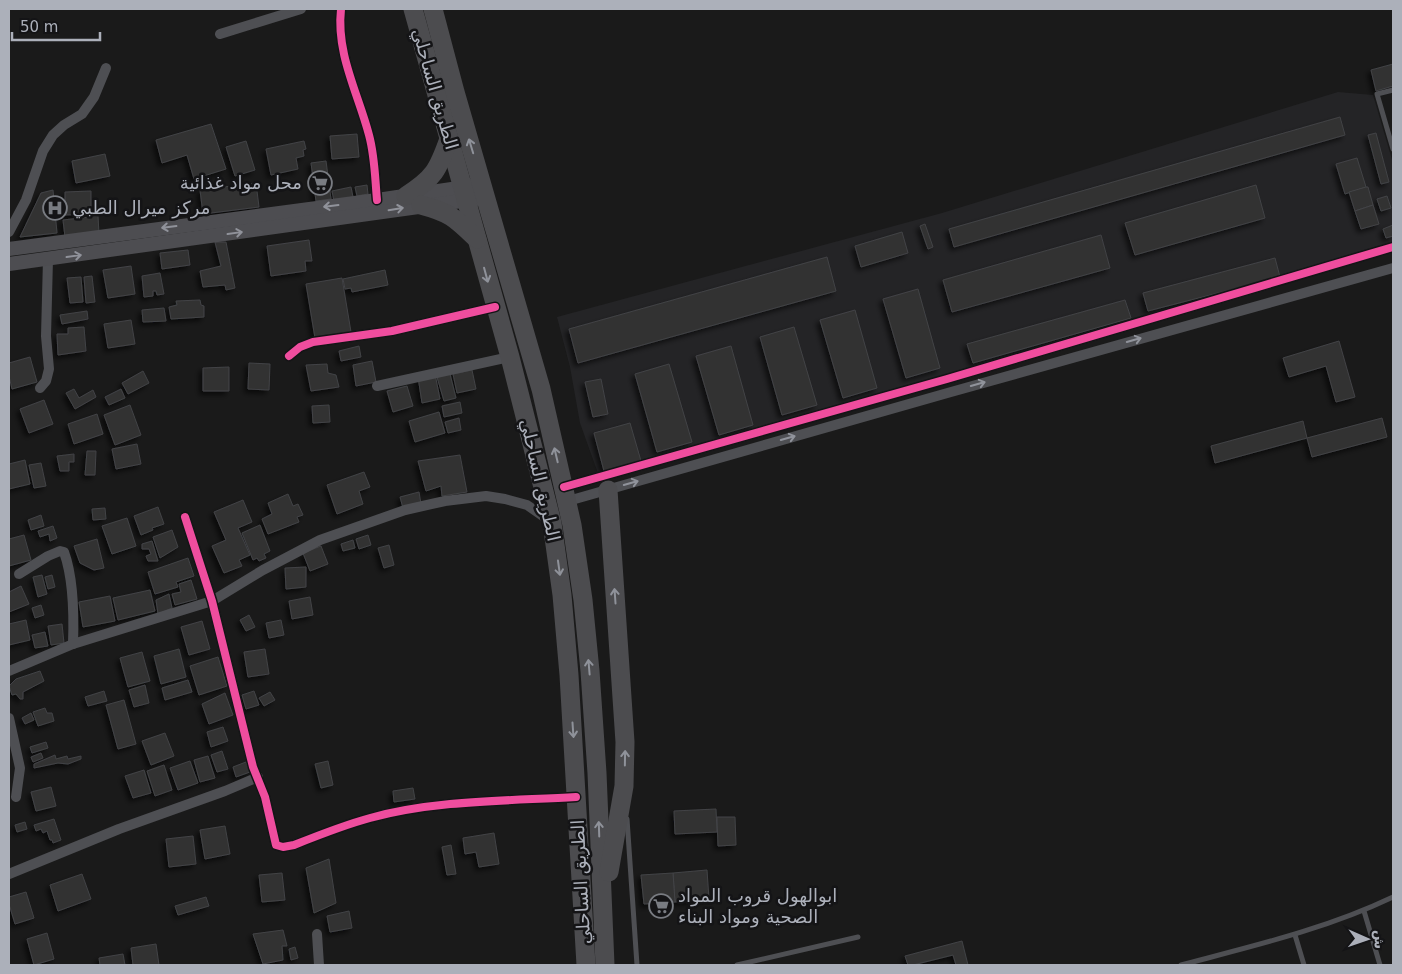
<svg xmlns="http://www.w3.org/2000/svg" width="1402" height="974" font-family="'DejaVu Sans',Cairo,sans-serif">
  <style>
    .built { fill: #242426 }
    .building { fill: #323232; stroke: #424346; filter: url(#shadow) }
    .lines { fill: none; stroke-linecap: round; stroke-linejoin: round }
    .lane { stroke: #4e4f53; stroke-width: 5 }
    .street { stroke: #4e4f53; stroke-width: 10 }
    .secondary { stroke: #4d4d51; stroke-width: 14 }
    .highway { stroke: #4c4c4f; stroke-width: 19 }
    .cycleway-casing { stroke: #141416; stroke-width: 11 }
    .cycleway { stroke: #ef4d9e; stroke-width: 8 }
    .oneway { stroke: #8f929a }
    .oneway2 { stroke: #90929a }
    .oneway3 { stroke: #90939b }
    .labels { text-anchor: middle; stroke-width: 5; stroke-linejoin: round; paint-order: stroke }
    .street-label { font-size: 18px; fill: #acb0ba; stroke: #141416 }
    .poi-label { font-size: 18px; fill: #acb0ba; stroke: #141416; text-anchor: start }
  </style>
  <defs>
    <filter id="shadow"><feDropShadow dx="-3.5" dy="3.5" stdDeviation="2.5" flood-color="#0009"/></filter>
  </defs>
  <rect width="100%" height="100%" fill="#1a1a1a"/>
  <polygon class="built" points="1338,92 1373,95 1393,163 1393,245 599,476 580,423 570,367 557,317 942,213"/>
  <g class="building">
    <polygon points="1393,64 1393,86 1376,91 1371,70"/>
    <polygon points="1340,117 1345,135 954,247 949,229"/>
    <polygon points="211,124 226,169 194,179 187,155 162,163 156,140"/>
    <polygon points="1376,133 1389,182 1381,184 1368,135"/>
    <polygon points="357,134 359,157 332,159 330,136"/>
    <polygon points="246,141 255,170 235,176 226,147"/>
    <polygon points="304,141 306,149 303,150 304,156 296,158 298,169 271,175 266,149"/>
    <polygon points="105,154 110,176 76,183 72,161"/>
    <polygon points="1357,158 1366,187 1345,194 1336,164"/>
    <polygon points="326,161 331,199 316,201 311,163"/>
    <polygon points="256,183 259,207 203,214 200,190"/>
    <polygon points="367,185 368,194 357,196 355,187"/>
    <polygon points="1256,185 1265,218 1135,255 1125,223"/>
    <polygon points="351,187 353,197 334,201 332,191"/>
    <polygon points="1366,187 1368,187 1373,205 1355,211 1349,192"/>
    <polygon points="53,190 57,233 20,237 41,193"/>
    <polygon points="91,191 91,214 65,215 65,192"/>
    <polygon points="1387,196 1391,208 1381,211 1377,199"/>
    <polygon points="1373,205 1379,224 1361,229 1355,211"/>
    <polygon points="98,216 99,234 65,237 63,220"/>
    <polygon points="925,224 933,247 928,249 920,226"/>
    <polygon points="1393,225 1393,236 1386,238 1383,229"/>
    <polygon points="902,232 908,253 861,267 855,246"/>
    <polygon points="1101,235 1110,268 952,312 943,280"/>
    <polygon points="309,240 312,261 305,261 306,271 271,276 267,246"/>
    <polygon points="215,242 226,242 235,288 226,290 225,285 203,287 200,271 221,266"/>
    <polygon points="188,250 190,265 162,269 160,253"/>
    <polygon points="827,257 836,291 578,363 569,329"/>
    <polygon points="1275,258 1280,277 1148,311 1143,293"/>
    <polygon points="131,266 135,294 108,298 103,270"/>
    <polygon points="385,270 388,285 352,292 351,288 345,289 343,279"/>
    <polygon points="160,273 164,294 157,295 156,291 153,291 153,296 144,297 142,276"/>
    <polygon points="92,276 95,302 86,303 84,277"/>
    <polygon points="81,277 83,302 70,303 67,278"/>
    <polygon points="342,278 351,332 315,338 306,284"/>
    <polygon points="918,289 940,368 906,378 883,299"/>
    <polygon points="200,300 201,305 204,306 204,317 171,319 169,307 177,305 176,301"/>
    <polygon points="1125,300 1131,318 973,363 967,344"/>
    <polygon points="164,308 166,321 143,322 142,310"/>
    <polygon points="855,310 877,388 843,398 820,320"/>
    <polygon points="87,311 88,319 62,324 60,315"/>
    <polygon points="131,320 135,344 108,348 104,324"/>
    <polygon points="84,327 86,351 58,355 57,334 68,334 68,328"/>
    <polygon points="794,327 817,405 782,415 760,337"/>
    <polygon points="1339,341 1355,397 1336,402 1326,366 1289,377 1283,358"/>
    <polygon points="359,346 361,357 341,361 339,351"/>
    <polygon points="731,346 753,425 719,435 696,356"/>
    <polygon points="30,357 37,382 12,389 9,376 9,363"/>
    <polygon points="372,361 376,382 356,386 353,365"/>
    <polygon points="249,363 270,364 269,390 248,389"/>
    <polygon points="327,364 328,373 336,375 339,387 311,391 306,365"/>
    <polygon points="669,364 692,442 657,452 635,374"/>
    <polygon points="229,367 229,391 203,391 203,368"/>
    <polygon points="472,370 476,389 457,393 453,374"/>
    <polygon points="143,371 149,383 128,394 122,383"/>
    <polygon points="435,374 440,399 422,403 418,377"/>
    <polygon points="450,374 456,398 444,401 437,377"/>
    <polygon points="601,379 608,414 593,417 585,382"/>
    <polygon points="407,386 413,406 393,412 387,391"/>
    <polygon points="74,389 79,398 93,390 96,397 75,409 66,393"/>
    <polygon points="121,389 125,398 109,405 105,397"/>
    <polygon points="44,400 53,424 29,433 20,409"/>
    <polygon points="460,402 462,413 444,417 442,406"/>
    <polygon points="130,405 141,435 115,445 104,415"/>
    <polygon points="329,405 330,422 313,423 312,406"/>
    <polygon points="439,412 445,433 415,442 409,421"/>
    <polygon points="97,414 103,434 74,444 68,424"/>
    <polygon points="459,418 461,430 448,433 445,422"/>
    <polygon points="1382,418 1387,437 1312,457 1307,438"/>
    <polygon points="1303,421 1307,438 1215,463 1211,446"/>
    <polygon points="630,423 641,461 604,471 594,433"/>
    <polygon points="137,444 141,464 116,469 112,449"/>
    <polygon points="87,451 96,451 95,475 85,475"/>
    <polygon points="74,454 74,462 69,462 69,471 60,471 57,456"/>
    <polygon points="460,455 467,492 442,496 441,486 426,491 418,461"/>
    <polygon points="25,460 30,484 9,489 9,464"/>
    <polygon points="41,463 46,486 34,488 29,465"/>
    <polygon points="364,472 370,487 359,491 363,504 337,514 327,485"/>
    <polygon points="419,492 421,504 403,508 400,497"/>
    <polygon points="288,494 293,506 298,504 303,515 297,517 299,522 268,534 262,519 272,514 268,503"/>
    <polygon points="243,500 252,522 238,528 250,555 239,560 242,566 224,573 212,546 226,540 214,512"/>
    <polygon points="158,507 164,524 152,528 153,530 141,535 134,516"/>
    <polygon points="105,508 106,519 93,520 92,509"/>
    <polygon points="41,515 44,526 31,530 28,520"/>
    <polygon points="127,518 136,546 112,554 102,526"/>
    <polygon points="260,525 270,551 264,554 266,558 259,561 257,558 253,560 242,533"/>
    <polygon points="53,526 57,538 50,541 49,534 40,537 38,531"/>
    <polygon points="172,530 178,547 160,558 153,537"/>
    <polygon points="24,535 31,560 9,566 9,539"/>
    <polygon points="368,535 371,545 359,549 356,539"/>
    <polygon points="97,539 104,568 94,570 80,563 74,546"/>
    <polygon points="353,540 355,548 343,551 341,544"/>
    <polygon points="152,541 158,561 148,561 146,556 151,554 149,549 142,549 142,544"/>
    <polygon points="389,545 394,565 384,568 378,548"/>
    <polygon points="321,546 328,564 310,571 303,553"/>
    <polygon points="188,558 194,576 176,582 178,587 155,594 148,572"/>
    <polygon points="306,567 306,587 286,589 285,568"/>
    <polygon points="42,575 47,594 38,597 33,577"/>
    <polygon points="52,575 55,587 48,589 45,577"/>
    <polygon points="191,580 197,599 175,605 172,594 181,592 179,584"/>
    <polygon points="21,586 29,604 9,612 9,592"/>
    <polygon points="150,590 155,611 118,620 113,598"/>
    <polygon points="169,594 172,608 158,614 156,600"/>
    <polygon points="110,596 115,621 83,627 79,602"/>
    <polygon points="310,597 313,615 292,619 289,601"/>
    <polygon points="41,605 44,615 35,618 32,608"/>
    <polygon points="249,615 255,627 246,631 240,620"/>
    <polygon points="26,620 30,640 9,645 9,624"/>
    <polygon points="281,620 284,635 269,638 266,623"/>
    <polygon points="202,621 210,649 189,655 181,627"/>
    <polygon points="62,624 64,643 51,645 48,626"/>
    <polygon points="45,632 48,646 35,648 32,635"/>
    <polygon points="179,649 186,677 161,684 154,656"/>
    <polygon points="265,649 269,674 248,677 244,652"/>
    <polygon points="142,652 150,681 128,687 120,658"/>
    <polygon points="218,657 227,686 199,695 190,666"/>
    <polygon points="40,671 44,681 23,692 23,699 20,699 16,694 12,695 9,686 16,679"/>
    <polygon points="188,680 192,692 165,700 162,688"/>
    <polygon points="145,685 149,703 134,707 129,690"/>
    <polygon points="104,691 107,701 88,706 85,697"/>
    <polygon points="254,691 259,705 246,709 242,695"/>
    <polygon points="270,692 275,700 264,706 259,698"/>
    <polygon points="225,693 233,715 209,724 202,704"/>
    <polygon points="124,700 136,744 118,749 106,705"/>
    <polygon points="45,708 47,713 52,713 54,721 38,726 33,712"/>
    <polygon points="31,713 34,720 25,724 22,718"/>
    <polygon points="223,727 228,741 211,747 207,732"/>
    <polygon points="165,733 174,756 151,765 142,741"/>
    <polygon points="46,742 48,748 32,753 30,747"/>
    <polygon points="222,751 228,769 217,772 211,755"/>
    <polygon points="41,753 43,758 33,762 31,757"/>
    <polygon points="55,755 56,759 67,756 68,759 81,756 81,759 68,764 58,763 34,768 34,764"/>
    <polygon points="208,756 215,778 200,782 194,760"/>
    <polygon points="190,761 198,783 178,790 170,768"/>
    <polygon points="328,761 333,785 321,788 315,764"/>
    <polygon points="246,762 250,772 236,777 233,767"/>
    <polygon points="164,765 172,790 155,796 147,771"/>
    <polygon points="144,770 151,793 133,798 125,776"/>
    <polygon points="51,787 56,806 36,811 31,792"/>
    <polygon points="413,788 415,799 394,802 393,791"/>
    <polygon points="716,809 717,832 675,834 674,811"/>
    <polygon points="717,817 735,817 736,845 718,846"/>
    <polygon points="54,819 61,840 53,843 52,840 50,840 47,831 43,833 41,829 36,831 34,825"/>
    <polygon points="25,822 27,829 17,832 15,825"/>
    <polygon points="225,826 230,854 205,859 200,830"/>
    <polygon points="494,833 499,864 479,867 476,852 465,854 463,838"/>
    <polygon points="193,836 196,864 169,867 166,839"/>
    <polygon points="451,845 456,874 447,875 442,847"/>
    <polygon points="329,859 336,903 314,913 306,868"/>
    <polygon points="707,870 709,899 675,902 673,873"/>
    <polygon points="282,873 285,900 262,902 259,875"/>
    <polygon points="673,873 675,902 644,904 641,875"/>
    <polygon points="82,874 91,899 58,911 50,885"/>
    <polygon points="26,892 34,918 15,924 9,904 9,897"/>
    <polygon points="206,897 209,906 178,915 175,906"/>
    <polygon points="349,911 352,928 330,932 327,916"/>
    <polygon points="283,930 287,946 282,946 283,960 263,964 253,934"/>
    <polygon points="47,933 54,959 34,965 27,939"/>
    <polygon points="962,941 968,965 956,965 953,955 913,965 908,965 905,956"/>
    <polygon points="156,944 159,965 133,965 131,948"/>
    <polygon points="295,947 298,958 291,960 289,949"/>
    <polygon points="123,954 125,965 100,965 99,958"/>
  </g>
  <g class="lines">
    <g class="lane">
      <polyline points="1393,90 1377,94 1393,149"/>
      <polyline points="627,819 637,965"/>
      <polyline points="1364,911 1380,965"/>
      <polyline points="1295,935 1304,965"/>
      <polyline points="737,965 858,937"/>
      <path d="M1181 965C1253 946 1326 929 1393 897"/>
    </g>
    <g class="street">
      <path d="M341 9C336 54 358 93 369 135 375 157 375 179 377 200"/>
      <polyline points="220,34 301,9"/>
      <polyline points="9,232 26,200 43,151 53,135 64,125 82,114 94,97 106,68"/>
      <polyline points="289,356 300,347 313,342 392,331 495,307"/>
      <polyline points="377,386 510,357"/>
      <polyline points="40,388 46,381 49,369 46,336 48,259"/>
      <polyline points="564,487 947,379 1393,247"/>
      <polyline points="568,501 951,392 1393,268"/>
      <path d="M185 517 212 601 253 767 265 797 276 845 283 847 294 845C319 835 344 825 370 818 436 800 508 801 576 797"/>
      <path d="M19 574 48 556 60 551 64 552C73 577 74 617 73 644"/>
      <polyline points="9,671 73,644 212,601 263,570 320,540 405,510 445,501 486,496 505,499 527,505 550,521"/>
      <polyline points="9,718 20,768 16,797"/>
      <polyline points="9,874 119,829 225,791 258,777"/>
      <polyline points="317,934 319,965"/>
    </g>
    <g class="secondary">
      <polyline points="9,249 377,200 472,186"/>
      <polyline points="9,264 476,199"/>
    </g>
    <g class="highway">
      <polyline points="413,9 510,357 552,523 562,595 569,675 586,965"/>
      <polyline points="433,9 455,92 541,389 572,525 583,600 590,671 597,773 605,965"/>
      <path d="M406 196C434 178 438 170 449 139"/>
      <path d="M421 205C451 213 455 218 477 239"/>
      <polyline points="608,490 625,742 624,786 609,872"/>
    </g>
    <g class="cycleway-casing">
      <g id="cycleway">
        <path d="M341 9C336 54 358 93 369 135 375 157 375 179 377 200"/>
        <polyline points="289,356 300,347 313,342 392,331 495,307"/>
        <polyline points="564,487 947,379 1393,247"/>
        <path d="M185 517 212 601 253 767 265 797 276 845 283 847 294 845C319 835 344 825 370 818 436 800 508 801 576 797"/>
      </g>
    </g>
    <use href="#cycleway" class="cycleway"/>
  </g>
  <defs><path id="oneway-shaft" d="M-6 0H5M1.5-3L5.5 0L1.5 3" fill="none" stroke-width="1.6" stroke-linecap="round" stroke-linejoin="round" transform="scale(1.25)"/></defs>
  <g class="oneway">
    <use href="#oneway-shaft" transform="translate(471 146) rotate(-107)"/>
    <use href="#oneway-shaft" transform="translate(486 275) rotate(75)"/>
    <use href="#oneway-shaft" transform="translate(556 455) rotate(-103)"/>
    <use href="#oneway-shaft" transform="translate(559 568) rotate(82)"/>
    <use href="#oneway-shaft" transform="translate(615 596) rotate(-94)"/>
    <use href="#oneway-shaft" transform="translate(589 667) rotate(-95)"/>
    <use href="#oneway-shaft" transform="translate(573 730) rotate(86)"/>
    <use href="#oneway-shaft" transform="translate(625 758) rotate(-89)"/>
    <use href="#oneway-shaft" transform="translate(599 829) rotate(-92)"/>
  </g>
  <g class="oneway2">
    <use href="#oneway-shaft" transform="translate(331 206) rotate(173)"/>
    <use href="#oneway-shaft" transform="translate(396 209) rotate(-9)"/>
    <use href="#oneway-shaft" transform="translate(169 227) rotate(173)"/>
    <use href="#oneway-shaft" transform="translate(235 233) rotate(-8)"/>
    <use href="#oneway-shaft" transform="translate(74 256) rotate(-8)"/>
  </g>
  <g class="oneway3">
    <use href="#oneway-shaft" transform="translate(1134 340) rotate(-16)"/>
    <use href="#oneway-shaft" transform="translate(978 384) rotate(-16)"/>
    <use href="#oneway-shaft" transform="translate(788 438) rotate(-16)"/>
    <use href="#oneway-shaft" transform="translate(631 483) rotate(-16)"/>
  </g>
  <defs>
    <g id="supermarket-ring" transform="scale(1.25)"><circle r="9.5" fill="#141416" stroke="#797c82" stroke-width="1.5"/><path d="M-6-5.5h2.5l.6 2H6L4.5 2H-2.5L-4.4-4H-6ZM-1.5 3.2a1.3 1.3 0 1 0 .1 0ZM3 3.2a1.3 1.3 0 1 0 .1 0Z" fill="#797c82"/></g>
    <g id="hospital-ring" transform="scale(1.25)"><circle r="9.5" fill="#141416" stroke="#797c82" stroke-width="1.5"/><path d="M-5-5h3v3.5h4V-5h3V5h-3V1.5h-4V5h-3Z" fill="#797c82"/></g>
  </defs>
  <g fill-rule="evenodd">
    <use href="#supermarket-ring" x="320" y="183"/>
    <use href="#hospital-ring" x="55" y="208"/>
    <use href="#supermarket-ring" x="661" y="906"/>
  </g>
  <g class="labels">
    <g class="street-label">
      <text transform="translate(435 89) rotate(74)" y="6">الطريق الساحلي</text>
      <text transform="translate(540 480) rotate(77)" y="6">الطريق الساحلي</text>
      <text transform="translate(581 882) rotate(-93)" y="6">الطريق الساحلي</text>
    </g>
    <g class="poi-label">
      <text x="302" y="189" text-anchor="end">محل مواد غذائية</text>
      <text x="72" y="214">مركز ميرال الطبي</text>
      <text x="678" y="902">ابوالهول قروب المواد<tspan x="678" dy="21">الصحية ومواد البناء</tspan></text>
    </g>
  </g>
  <rect width="1402" height="974" fill="none" stroke="#acb0ba" stroke-width="20"/>
  <g transform="translate(1367 939) rotate(92)" stroke="#141416" stroke-width="4" paint-order="stroke">
  <path d="M0-4L9 19L0 12L-9 19Z" fill="#acb0ba"/>
  <text y="-8" font-size="14" font-weight="bold" text-anchor="middle" fill="#acb0ba">ش</text>
  </g>
  <path d="M12 32v8h88v-8" fill="none" stroke="#acb0ba" stroke-width="2.5"/>
  <text x="20" y="32" font-size="15" fill="#acb0ba" stroke="#141416" stroke-width="4" paint-order="stroke">50 m</text>
</svg>
